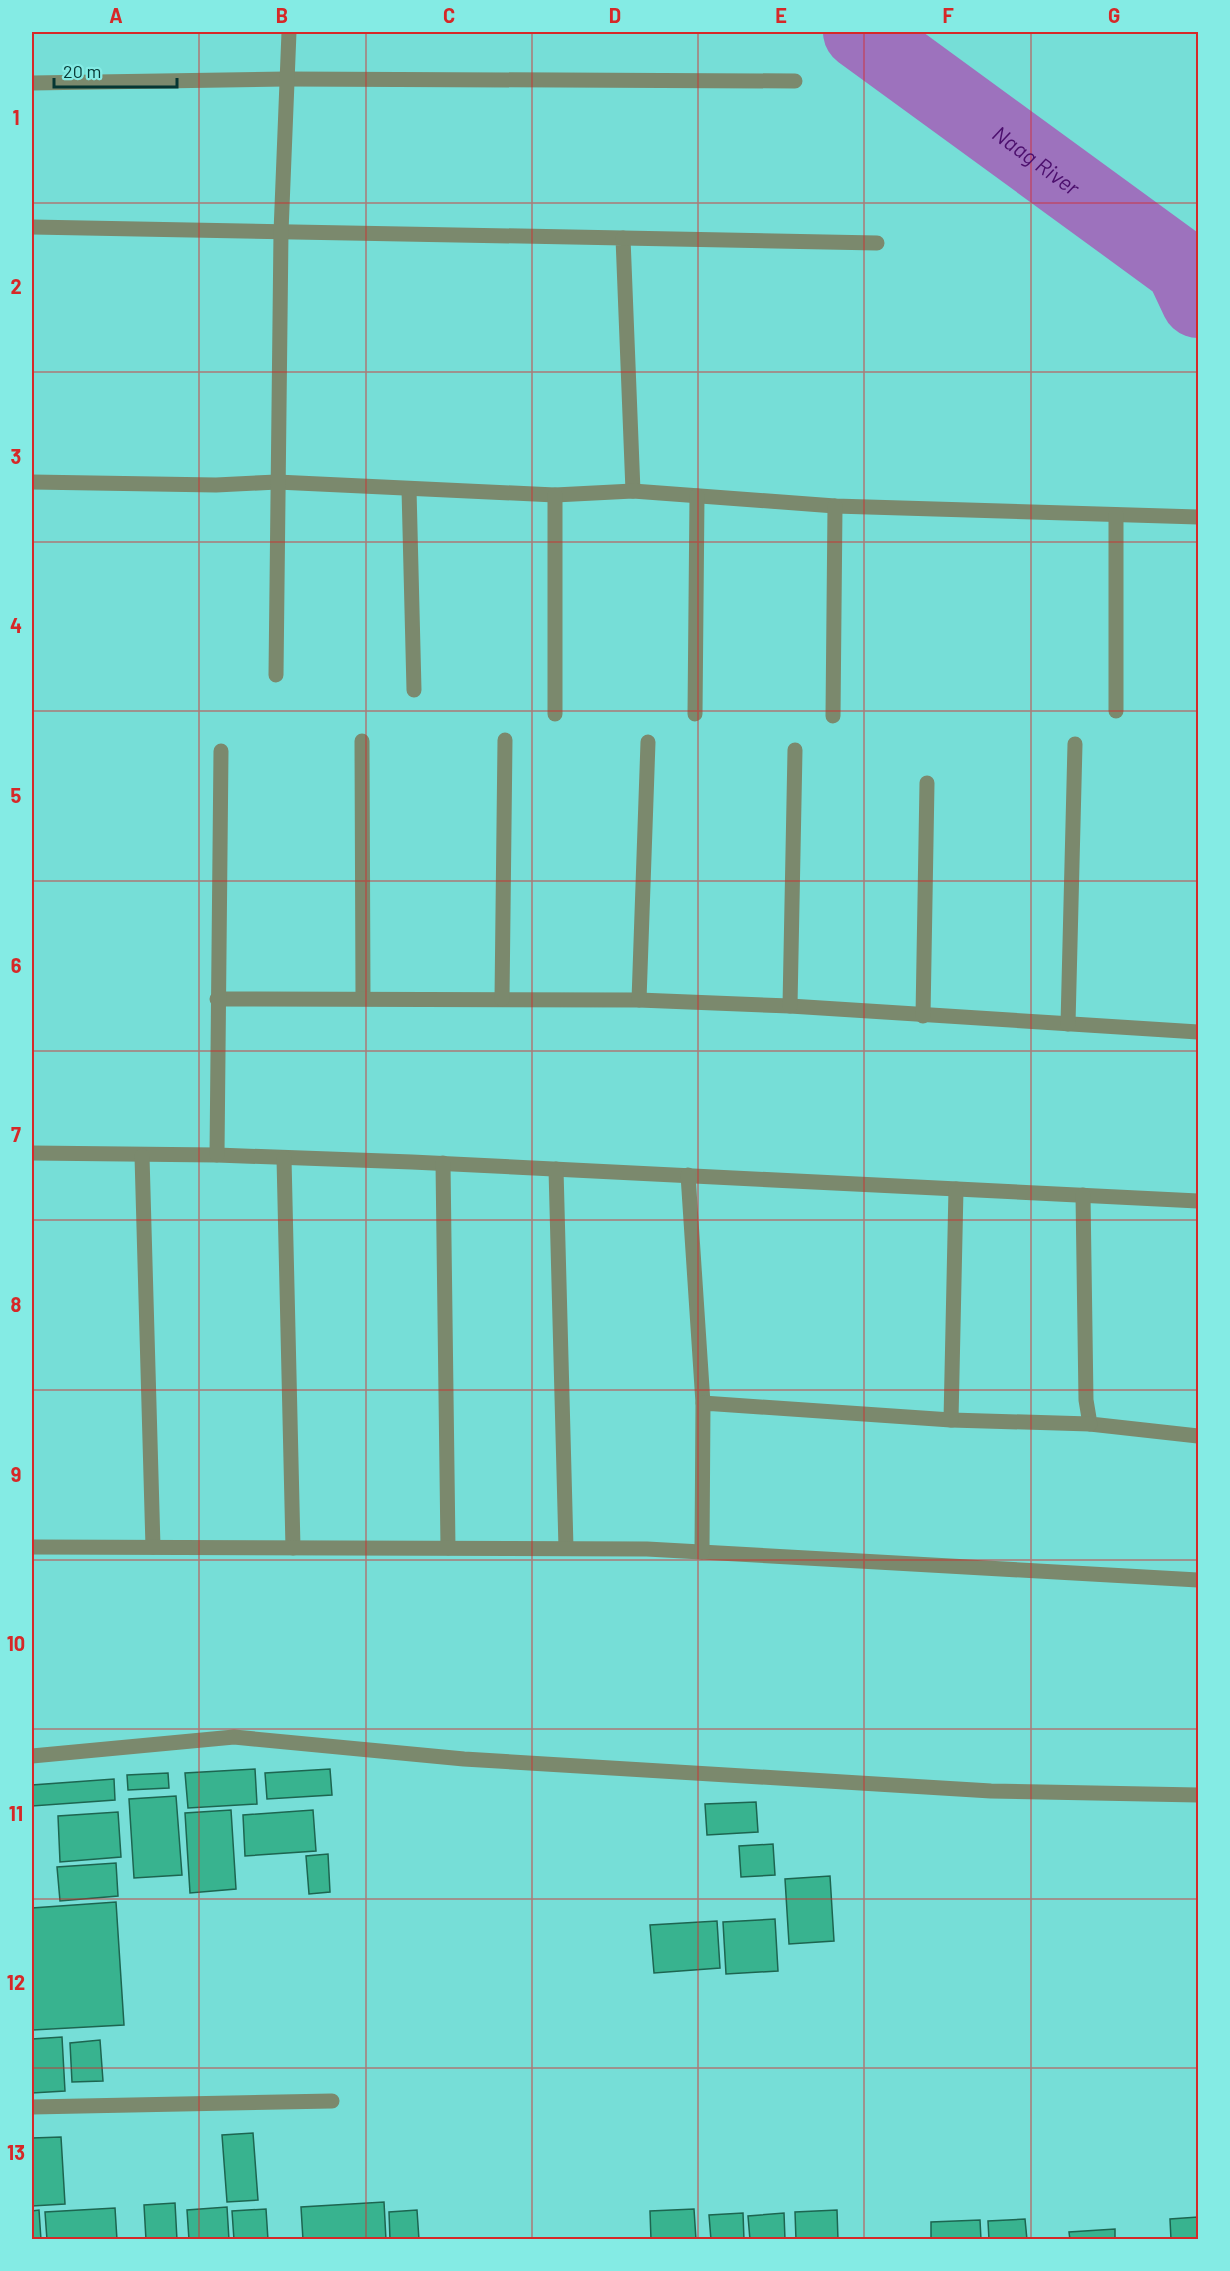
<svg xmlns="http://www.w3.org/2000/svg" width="1230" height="2271" font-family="Barlow,sans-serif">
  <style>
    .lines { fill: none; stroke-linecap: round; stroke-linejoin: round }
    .river { stroke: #9d72bd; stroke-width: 74 }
    .building { fill: #38b38f; stroke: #1d6550; stroke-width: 1.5 }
    .minor { stroke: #7b896d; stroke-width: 15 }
    .grid { fill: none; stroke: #d62828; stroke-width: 1.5; stroke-opacity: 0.55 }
    .labels { text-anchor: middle; stroke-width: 4.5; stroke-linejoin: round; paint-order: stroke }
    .water-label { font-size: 22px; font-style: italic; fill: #4c0f6d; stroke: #84ebe4 }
    .neatline { fill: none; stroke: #d62828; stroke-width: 2 }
    .grid-label { font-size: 20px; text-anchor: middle; font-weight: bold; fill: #d62828 }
  </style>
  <rect width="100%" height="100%" fill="#76ded7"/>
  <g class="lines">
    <path class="river" id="s1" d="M860 32 1182 267 1198 301"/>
  </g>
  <g class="building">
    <polygon points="255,1769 257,1804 188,1808 185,1773"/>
    <polygon points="330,1769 332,1795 267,1799 265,1773"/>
    <polygon points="168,1773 169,1788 128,1790 127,1775"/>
    <polygon points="114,1779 115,1800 32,1806 32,1785"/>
    <polygon points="176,1796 182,1875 134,1878 129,1799"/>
    <polygon points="756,1802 758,1832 707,1835 705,1804"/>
    <polygon points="231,1810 236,1889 190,1893 185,1813"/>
    <polygon points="313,1810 316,1851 245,1856 243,1815"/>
    <polygon points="118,1812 121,1857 60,1862 58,1816"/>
    <polygon points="773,1844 775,1875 741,1877 739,1846"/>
    <polygon points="328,1854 330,1892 309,1894 306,1856"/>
    <polygon points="116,1863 118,1896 60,1901 57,1867"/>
    <polygon points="830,1876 834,1941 789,1944 785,1879"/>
    <polygon points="116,1902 124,2025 33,2030 32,1908"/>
    <polygon points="775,1919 778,1971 726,1974 723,1922"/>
    <polygon points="717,1921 720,1968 654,1973 650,1925"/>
    <polygon points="62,2037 65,2091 32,2093 32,2039"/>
    <polygon points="100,2040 103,2081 72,2082 70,2043"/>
    <polygon points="253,2133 258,2200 227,2202 222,2135"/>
    <polygon points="61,2137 65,2204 32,2206 32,2138"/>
    <polygon points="384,2202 386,2240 303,2240 301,2207"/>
    <polygon points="175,2203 177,2240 146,2240 144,2205"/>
    <polygon points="227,2207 229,2240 189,2240 187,2210"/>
    <polygon points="115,2208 117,2240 47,2240 45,2212"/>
    <polygon points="266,2209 268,2240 234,2240 232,2211"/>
    <polygon points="694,2209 696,2240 651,2240 650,2211"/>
    <polygon points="39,2210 41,2240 32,2240 32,2211"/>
    <polygon points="417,2210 419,2240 390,2240 389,2212"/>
    <polygon points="837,2210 838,2240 796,2240 795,2212"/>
    <polygon points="743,2213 744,2240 711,2240 709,2215"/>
    <polygon points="784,2213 785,2240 750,2240 748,2216"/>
    <polygon points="1198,2217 1198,2240 1171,2240 1170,2219"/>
    <polygon points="1025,2219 1027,2240 989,2240 988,2221"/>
    <polygon points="980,2220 981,2240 931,2240 931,2222"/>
    <polygon points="1115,2229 1115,2240 1070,2240 1069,2232"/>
  </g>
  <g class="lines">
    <g class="minor">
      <polyline points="32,83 286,79 795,81"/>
      <polyline points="32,227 623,238 633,491"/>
      <polyline points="623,238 877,243"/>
      <polyline points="32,482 216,485 277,482 555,495 633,491 835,506 1198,517"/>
      <polyline points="409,489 414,690"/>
      <polyline points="1116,515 1116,711"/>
      <polyline points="276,675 281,232 289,32"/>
      <polyline points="555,714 555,495"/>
      <polyline points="695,714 697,496"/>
      <polyline points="833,716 835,506"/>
      <polyline points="362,741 363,998"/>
      <polyline points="217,999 639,1000 790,1006 1198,1032"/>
      <polyline points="502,999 505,740"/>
      <polyline points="639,1000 648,742"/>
      <polyline points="790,1006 795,750"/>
      <polyline points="923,1016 927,783"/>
      <polyline points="1068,1024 1075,744"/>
      <polyline points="32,1153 217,1155 412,1162 1198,1201"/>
      <polyline points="217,1155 221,751"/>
      <polyline points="142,1156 153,1547"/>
      <polyline points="284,1158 293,1548"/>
      <polyline points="443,1163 448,1548"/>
      <polyline points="556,1169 566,1548"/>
      <polyline points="688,1175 703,1403"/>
      <polyline points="1083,1195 1086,1400 1090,1424 1198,1436"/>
      <polyline points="951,1420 1090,1424"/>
      <polyline points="32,1547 647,1549 1198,1580"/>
      <polyline points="702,1552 703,1403 951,1420 956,1189"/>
      <polyline points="32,1756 234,1737 464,1759 991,1791 1198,1795"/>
      <polyline points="32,2107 332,2101"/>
    </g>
  </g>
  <path class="grid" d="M199 32V2240M366 32V2240M532 32V2240M698 32V2240M864 32V2240M1031 32V2240M32 203H1198M32 372H1198M32 542H1198M32 711H1198M32 881H1198M32 1051H1198M32 1220H1198M32 1390H1198M32 1560H1198M32 1729H1198M32 1899H1198M32 2068H1198"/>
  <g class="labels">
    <g class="water-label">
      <text dy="8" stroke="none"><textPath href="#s1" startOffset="218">Naag River</textPath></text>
    </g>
  </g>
  <rect width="1230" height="2271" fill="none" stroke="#84ebe4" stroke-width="66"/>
  <path d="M54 78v9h123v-9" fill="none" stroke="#053633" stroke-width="3"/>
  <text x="63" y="78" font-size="18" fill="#053633" stroke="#84ebe4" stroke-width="4.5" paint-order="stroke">20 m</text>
  <rect x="33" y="33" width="1164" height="2205" class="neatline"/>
  <g class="grid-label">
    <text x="116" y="23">A</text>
    <text x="282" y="23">B</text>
    <text x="449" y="23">C</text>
    <text x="615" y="23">D</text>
    <text x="781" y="23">E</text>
    <text x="948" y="23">F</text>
    <text x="1114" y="23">G</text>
    <text x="16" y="125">1</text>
    <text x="16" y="294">2</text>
    <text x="16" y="464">3</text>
    <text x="16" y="633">4</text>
    <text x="16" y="803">5</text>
    <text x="16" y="973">6</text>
    <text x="16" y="1142">7</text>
    <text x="16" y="1312">8</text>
    <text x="16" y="1482">9</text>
    <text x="16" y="1651">10</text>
    <text x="16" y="1821">11</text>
    <text x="16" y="1990">12</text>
    <text x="16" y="2160">13</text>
  </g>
</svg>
